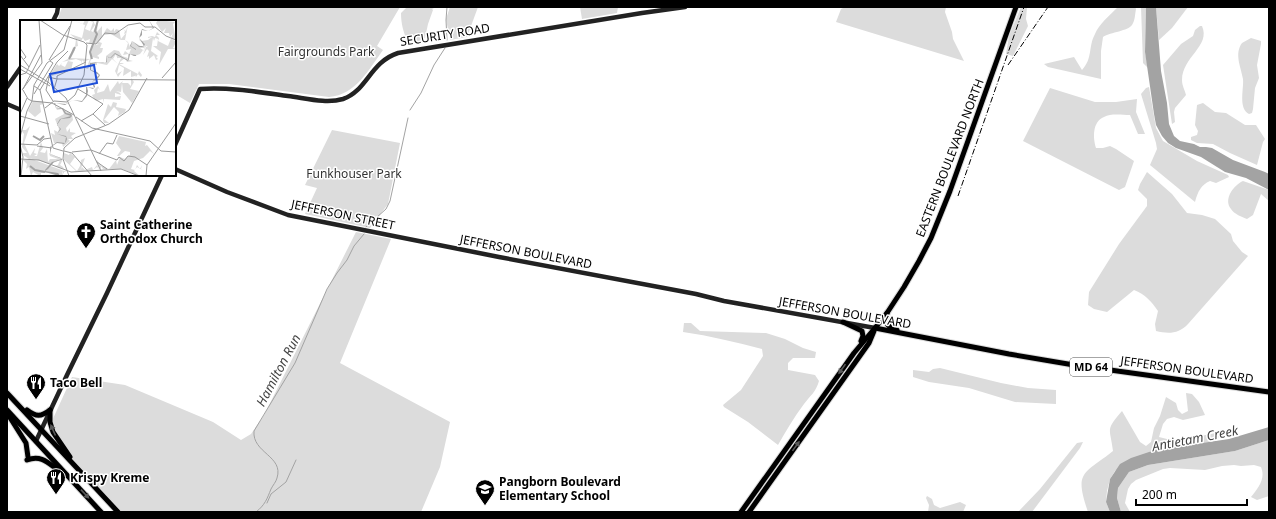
<svg xmlns="http://www.w3.org/2000/svg" width="1276" height="519" font-family="'Noto Sans',sans-serif">
  <style>
    .green { fill: #dcdcdc }
    .water { fill: #a3a3a3 }
    .lines { fill: none; stroke-linecap: round; stroke-linejoin: round }
    .stream { stroke: #a3a3a3; stroke-width: 1 }
    .primary-casing { stroke: #dbdbdb; stroke-width: 7 }
    .secondary { stroke: #222; stroke-width: 4.5 }
    .primary { stroke: #000; stroke-width: 5 }
    .rail { stroke: #000; stroke-width: 1; stroke-dasharray: 6 2 1 2; stroke-linecap: butt }
    .oneway { fill: #595959 }
    .labels { text-anchor: middle; stroke-width: 3; stroke-linejoin: round; paint-order: stroke }
    .shield { fill: #fff; stroke: #4c4c4c; stroke-width: 1 }
    .shield-label { font-size: 11px; font-weight: bold; fill: #000 }
    .street-label { font-size: 12px; fill: #000; stroke: #fff }
    .park-label { font-size: 12px; fill: #333; stroke: #fff }
    .poi-label { font-size: 12px; font-weight: bold; fill: #000; stroke: #fff; text-anchor: start }
    .water-label { font-size: 13px; font-style: italic; fill: #444; stroke: #fff }
    .inset-river { fill: none; stroke: #a3a3a3; stroke-width: 2 }
    .inset-road { fill: none; stroke: #999; stroke-width: 1 }
    .view { fill: #1d4ed8; fill-opacity: 0.15; stroke: #1d4ed8; stroke-width: 2 }
    .inset-edge { fill: none; stroke: #000; stroke-width: 2 }
  </style>
  <rect width="100%" height="100%" fill="#fff"/>
  <g class="green">
    <path d="M62 7H400L377 46 383 50C369 69 356 95 329 97L229 84H199L190 103 175 94V21H60L58 19Z"/>
    <path d="M407 7H436L432 9 433 10 428 24 425 38C418 43 414 43 407 40 403 31 401 23 401 13Z"/>
    <polygon points="450,7 478,7 467,37 450,40 446,19"/>
    <polygon points="580,7 618,7 617,13 582,19"/>
    <polygon points="845,7 946,7 945,12 952,32 953,39 964,61 836,22 841,9"/>
    <polygon points="1021,7 1027,7 1026,19 1028,26 1013,56 1006,54 1009,36"/>
    <path d="M1118 7H1135L1136 9C1135 14 1135 21 1132 25 1128 31 1111 32 1103 37L1101 51V79L1048 67 1044 64 1074 57 1082 70C1093 58 1088 47 1095 34 1099 24 1110 15 1118 7Z"/>
    <polygon points="1141,7 1146,7 1145,52 1148,68 1143,63"/>
    <polygon points="1156,7 1188,7 1172,28 1159,40"/>
    <path d="M1200 26H1202C1211 46 1182 57 1182 80 1182 86 1185 90 1186 95L1175 108 1174 112 1175 122 1172 124 1163 65 1181 44 1193 36 1195 30Z"/>
    <path d="M1251 38 1261 41V44L1257 65 1259 78 1255 88 1253 109 1252 113 1249 114C1238 108 1244 89 1243 79 1241 67 1234 54 1242 43Z"/>
    <path d="M1149 87 1156 128 1163 141 1197 161 1228 175 1229 177 1216 183 1210 181C1201 185 1198 191 1195 202L1150 165 1157 149 1156 143 1141 94 1146 88Z"/>
    <path d="M1050 88 1095 102H1116L1137 99 1136 112 1145 134H1138L1130 115C1122 115 1111 113 1104 117 1092 122 1093 138 1096 148H1103L1110 146 1116 149 1134 161 1125 187 1119 190 1023 141Z"/>
    <polygon points="1203,103 1215,112 1226,113 1245,125 1256,125 1265,139 1263,142 1257,165 1230,153 1213,144 1197,143 1191,140 1191,137 1197,135 1198,131 1195,125 1197,105"/>
    <polygon points="332,130 400,143 388,204 370,228 305,214 317,188 305,185"/>
    <path d="M1147 172 1172 194 1187 213 1202 215 1215 219 1231 234 1233 241 1242 252 1248 256 1188 324C1179 334 1168 334 1156 331L1155 324 1158 311C1152 302 1145 294 1134 290L1107 312 1094 309 1088 305 1089 292 1119 244 1147 206V199L1138 190 1140 184Z"/>
    <path d="M1243 181 1269 190V201L1261 194 1253 215 1247 219C1242 217 1234 214 1231 209 1223 199 1234 185 1243 181Z"/>
    <polygon points="356,232 391,239 340,363 450,422 440,467 421,512 119,512 95,490 58,442 51,423 72,377 125,385 213,422 241,440 251,434 264,415"/>
    <path d="M684 323H691L700 331 766 333 785 339 803 348 816 352 815 358H793L788 363V370L815 375 819 381C816 392 810 396 804 404 794 417 786 431 778 445L748 422 724 407 723 405 741 390 763 356 762 349C736 342 710 336 683 332Z"/>
    <polygon points="940,368 1001,383 1028,388 1056,390 1056,404 1015,402 969,388 929,382 913,377 913,370 929,372 933,369"/>
    <path d="M1186 393 1192 394 1199 402 1205 415 1183 420 1174 417 1167 419 1163 424 1159 437 1175 441 1216 433 1219 437 1210 442 1155 450 1115 471 1110 479 1107 491 1106 502 1110 512H1088C1074 471 1083 475 1113 451 1110 427 1105 431 1122 411L1140 442 1146 446 1151 442 1154 428 1160 416 1166 397 1176 403 1178 410 1182 414 1188 411Z"/>
    <path d="M1269 440V496L1257 500 1251 497C1258 488 1266 479 1261 467L1254 465 1241 466 1234 465 1222 466 1205 470 1170 468 1163 469 1136 480 1131 484 1128 489 1125 503 1130 512H1121L1117 498 1118 488 1129 472 1148 465 1235 451Z"/>
    <polygon points="1083,442 1080,448 1032,512 1018,512 1040,489 1077,443"/>
    <polygon points="927,496 932,499 934,505 940,508 960,502 966,505 963,512 928,512 929,505 926,498"/>
  </g>
  <g class="water">
    <polygon points="1146,7 1156,7 1161,71 1167,103 1169,124 1174,136 1180,141 1194,144 1200,147 1206,147 1212,148 1233,160 1265,172 1269,174 1269,190 1246,178 1225,172 1201,157 1176,148 1168,143 1162,136 1156,125 1154,114 1145,52"/>
    <polygon points="1269,427 1269,440 1235,451 1148,465 1129,472 1118,488 1117,498 1121,512 1110,512 1106,502 1110,479 1120,464 1131,458 1155,450 1229,439"/>
  </g>
  <g class="lines">
    <g class="stream">
      <polyline points="447,40 446,20 447,7"/>
      <polyline points="410,110 421,93 434,65 445,48"/>
      <polyline points="366,227 386,209 390,201 408,118"/>
      <polyline points="267,503 271,494 286,482 296,460"/>
      <path d="M256 512C265 505 267 499 271 489 273 485 276 482 277 478 284 456 252 453 254 431L295 363 327 289 337 273 347 260 354 246 364 234"/>
    </g>
    <g class="primary-casing">
      <g id="primary">
        <polyline points="887,313 887,324 891,328 897,330"/>
        <polyline points="843,322 862,331 863,336 861,341"/>
        <polyline points="875,328 1009,354 1074,365 1269,392"/>
        <polyline points="7,393 118,512"/>
        <polyline points="7,410 101,512"/>
        <path d="M27 410C36 417 41 417 50 410"/>
        <polyline points="50,410 50,422 53,432 70,457"/>
        <polyline points="9,416 26,443 28,457"/>
        <path d="M27 460C42 454 49 464 61 472"/>
        <polyline points="741,512 854,353 875,328 887,313 904,287 919,261 931,238 950,191 1016,7"/>
        <polyline points="749,512 869,343 874,331"/>
      </g>
    </g>
    <g class="secondary">
      <polyline points="53,21 57,13 58,7"/>
      <polyline points="7,87 21,67"/>
      <polyline points="7,104 21,110"/>
      <path d="M175 145 200 89C230 87 259 92 288 96 305 98 326 104 343 99 367 91 370 62 398 53L642 13 685 7"/>
      <polyline points="175,169 227,192 288,215 499,257 696,294 724,301 875,328"/>
      <polyline points="36,441 67,375 107,293 162,175"/>
    </g>
    <use href="#primary" class="primary"/>
    <g class="rail">
      <polyline points="1008,65 1048,7"/>
      <polyline points="958,196 1024,7"/>
    </g>
  </g>
  <defs><path id="oneway-solid" d="M-6-.8H1V-3.2L6.5 0L1 3.2V.8H-6Z"/></defs>
  <g class="oneway">
    <use href="#oneway-solid" transform="translate(842 369) rotate(125)"/>
    <use href="#oneway-solid" transform="translate(53 430) rotate(-114)"/>
    <use href="#oneway-solid" transform="translate(796 446) rotate(-54)"/>
    <use href="#oneway-solid" transform="translate(85 494) rotate(47)"/>
  </g>
  <defs>
    <g id="church-pin" transform="scale(1)"><path d="M0 17L-7.5 6A9.5 9.5 0 1 1 7.5 6Z" fill="#000" stroke="#fff"/><path d="M-1.2-6h2.4v3.5h3.3v2.4h-3.3V6h-2.4V-.1h-3.3v-2.4h3.3Z" fill="#fff"/></g>
    <g id="restaurant-pin" transform="scale(1)"><path d="M0 17L-7.5 6A9.5 9.5 0 1 1 7.5 6Z" fill="#000" stroke="#fff"/><path d="M-5-6h1v4h1v-4h1v4h1v-4h1v5L-1.5 .5V6h-2V.5L-5-1ZM5-6V6H3V1.5H1.5Q1.5-4 5-6Z" fill="#fff"/></g>
    <g id="school-pin" transform="scale(1)"><path d="M0 17L-7.5 6A9.5 9.5 0 1 1 7.5 6Z" fill="#000" stroke="#fff"/><path d="M0-5L7-2L0 1L-7-2ZM-4 1L0 2.5L4 1V4Q0 6-4 4Z" fill="#fff"/></g>
  </defs>
  <g fill-rule="evenodd">
    <use href="#church-pin" x="86" y="232"/>
    <use href="#restaurant-pin" x="36" y="383"/>
    <use href="#restaurant-pin" x="56" y="478"/>
    <use href="#school-pin" x="485" y="489"/>
  </g>
  <g class="labels">
    <rect class="shield" x="1070" y="358" width="42" height="18" rx="3"/>
    <g class="shield-label">
      <text x="1091" y="371">MD 64</text>
    </g>
    <g class="street-label">
      <text transform="translate(445 35) rotate(-9)" y="4">SECURITY ROAD</text>
      <text transform="translate(950 158) rotate(-69)" y="4">EASTERN BOULEVARD NORTH</text>
      <text transform="translate(343 215) rotate(12)" y="4">JEFFERSON STREET</text>
      <text transform="translate(526 252) rotate(11)" y="4">JEFFERSON BOULEVARD</text>
      <text transform="translate(845 313) rotate(10)" y="4">JEFFERSON BOULEVARD</text>
      <text transform="translate(1187 370) rotate(8)" y="4">JEFFERSON BOULEVARD</text>
    </g>
    <g class="park-label">
      <text x="326" y="56">Fairgrounds Park</text>
      <text x="354" y="178">Funkhouser Park</text>
    </g>
    <g class="poi-label">
      <text x="100" y="229">Saint Catherine<tspan x="100" dy="14">Orthodox Church</tspan></text>
      <text x="50" y="387">Taco Bell</text>
      <text x="70" y="482">Krispy Kreme</text>
      <text x="499" y="486">Pangborn Boulevard<tspan x="499" dy="14">Elementary School</tspan></text>
    </g>
    <g class="water-label">
      <text transform="translate(278 370) rotate(-62)" y="5">Hamilton Run</text>
      <text transform="translate(1195 438) rotate(-11)" y="5">Antietam Creek</text>
    </g>
  </g>
  <g transform="translate(20 20)">
    <rect width="156" height="156" fill="#fff"/>
    <path d="M52 0 63 4 65 0H69L65 9 70 11 73 2 70 1 69 10 70 1 73 0 75 5 71 11 73 12 78 0 77 12 82 6V16L87 8 91 11 94 8V12L96 9 99 10 101 19 106 13 104 14 105 11 103 9 106 11 108 5 105 20H101L91 14 84 15 79 22 82 23 80 28H83L82 32 77 36 79 37V39L72 37 70 42 72 44 78 42 86 43V36L94 30 99 31 102 36 108 38V34L103 35 105 31 109 34 111 29 106 30 108 23 105 20 108 22 110 27 112 21 122 27 125 23 120 21 119 19 121 21 128 20 132 17 128 18V17L132 16 135 17 137 12 140 15H136L139 18 138 21 148 26 153 13 150 17 149 13H144L146 8 142 12 136 3 138 0 155 2 153 4 156 21 152 19 156 22 153 28 156 29H148L139 45 141 32 133 26H137L138 19 135 18 134 21 133 18 131 31 138 36 136 37 138 39 136 40 134 35 129 39V36L127 37 129 31 127 29 123 35 126 27H128L126 26 123 32 126 24 124 28H120L123 30 120 34 115 36 109 34V40L113 41 107 42 105 38 100 42V43H102L104 44H99L118 54 119 51 122 55 121 57 118 54 116 57 115 55V56L111 57V51L103 56 104 48 99 45 97 54 102 51 98 57 95 51 101 38H97L98 41 96 34 93 39 98 44 92 39 87 45 77 43V45H71L68 49H66L70 39 64 42 62 40 61 44V41L56 39 42 42 50 38 53 27 55 30 51 38 70 39 71 26 79 24H69L70 19 65 21 63 18 61 21 57 19 58 26 55 27 56 19 50 14 62 18 65 5ZM48 41 53 42 51 50 32 56 31 53 37 44 39 46 42 43 41 45 45 47ZM111 58 114 62 110 69 119 71 112 83 103 72 102 63 101 72 96 71 100 73 101 75 95 73V77L101 76 100 80 84 79V83L83 79 76 81 74 79 70 71 72 75 75 74 74 70 78 66 80 70 78 68 77 73 84 71 88 64 90 72 98 61 99 64 103 61 102 63H108L111 66ZM13 81H22L23 84 20 85 21 92 15 97 8 91ZM93 82 97 83 96 87 106 89 105 92 98 96 99 92 94 87 84 100H85L89 103H84L83 100 88 84 91 87ZM35 86 52 94 53 100 46 108 47 112 50 108V112L56 113 51 116 53 119H48L50 121 43 127 42 123H34L31 113 35 115 34 110 38 112 39 109 35 99 44 94 42 89 37 90ZM10 106 4 123 10 136 15 128 14 133 17 134 14 136H17L21 122 23 128 20 132 25 133 27 129 28 142 30 139H38L30 136 29 133 44 140V133L49 135 50 133 55 137 50 144 57 151 60 146 55 142 57 140 55 142 60 146 61 140 65 138 60 151 62 147 65 150 72 147 73 150 77 145 79 149 77 147 73 150 54 152 56 151 43 139 40 145 43 147 44 149 35 146 38 145 40 140 31 144 9 138 47 152H44V154L42 151 43 156 34 153H21V155L20 156 13 152 11 156 9 147 6 149 7 144 3 140 9 139 3 135V133H7L2 127 4 114 1 110H6ZM99 116 126 122 125 126 127 125 134 134 130 131 123 138 114 141 111 149 115 150 117 145 120 149 122 145 121 149 124 151 117 147 114 151 120 156 102 149H83L81 146V150L76 140H77L80 145 89 149 96 140 97 145 100 137 105 139 110 135V132L105 131 99 136H97L101 130 96 123Z" fill="#dcdcdc"/>
    <path d="M129 0 134 8 128 11 122 10V15L119 18 125 24 124 26 122 27H119L112 21 111 26 116 29V36H114L110 34 109 39 108 41 95 34 91 38H89L87 36V42L85 43H83L78 42 73 44H71V50L77 52 80 55 79 57 77 59 72 62 75 66V67L73 69 67 67 68 71 67 76 62 82 53 80 45 85 35 83 36 88H43L46 93 51 94 52 96 50 98 41 99 37 105 41 109 37 114 46 116 47 119 46 122 44 124 37 123 31 127V130L30 134 41 138 42 139V140H41L34 142 28 149 25 151 38 153 39 154V156L25 152V150L32 142 42 139 30 134V127L37 122 45 123 46 117 37 114 40 109 37 104 40 99 51 96 45 94 42 89 36 88 34 83 46 84 53 80 62 81 66 75V67L74 68 72 62 79 55 70 50V43L78 42 86 43 87 36 90 38 95 33 108 40 109 34 116 35V30L110 26 112 21 119 26H124L119 18 122 9 128 11 133 8Z" fill="#a3a3a3"/>
    <path class="inset-river" d="M49 39 55 27M72 39 70 32 77 14 75 11 78 0M13 116 20 120 24 116M10 146 15 150 25 152"/>
    <path class="inset-road" d="M20 0 43 15 64 22 67 25 64 55 55 75 47 82 34 81 25 88M66 23 76 24 85 13 95 14 108 5 120 3 125 7H135L146 16 156 20M0 28 6 37 4 39M0 35 9 47M29 40 50 6M0 45 28 62 46 78 81 151M0 49 30 66M30 53 26 70 33 81M0 55 6 53 20 25M28 57 37 59V56L66 42M142 58 156 42M14 66 20 70 33 128 43 131M3 69 21 35M34 69 37 59 156 60M58 69 83 84M2 70 22 43 19 0M3 70 8 79 12 81M20 70 37 42 48 31M14 74 33 43 30 41M12 81 32 83M32 83 54 95M0 94 7 78M73 94 85 105M73 94 83 84M0 96 29 104M56 97 72 108 130 121 141 131 156 132M61 101 73 94M0 117 7 91 12 81 14 65 27 43 44 30 52 0M87 123 93 124 97 115M0 124 17 125M0 125 3 137 1 156M17 125 24 119 31 118M17 126 32 128M71 130 97 140 99 137 104 141 108 136 115 137 127 145M44 131 52 133 72 156M52 132 71 130M79 134 87 123M0 139 19 140 51 152 101 149 119 156M77 142 87 149M49 156 43 139 44 128 55 118 89 104 109 90 127 58M126 156 127 145 156 103"/>
    <path class="view" d="M74 45 77 63 34 72 30 54Z"/>
    <rect width="156" height="156" class="inset-edge"/>
  </g>
  <rect width="1276" height="519" fill="none" stroke="#000000" stroke-width="16"/>
  <path d="M1136 499v6h111v-6" fill="none" stroke="#000000" stroke-width="2"/>
  <text x="1142" y="499" font-size="12" fill="#000000" stroke="#ffffff" stroke-width="3" paint-order="stroke">200 m</text>
</svg>
